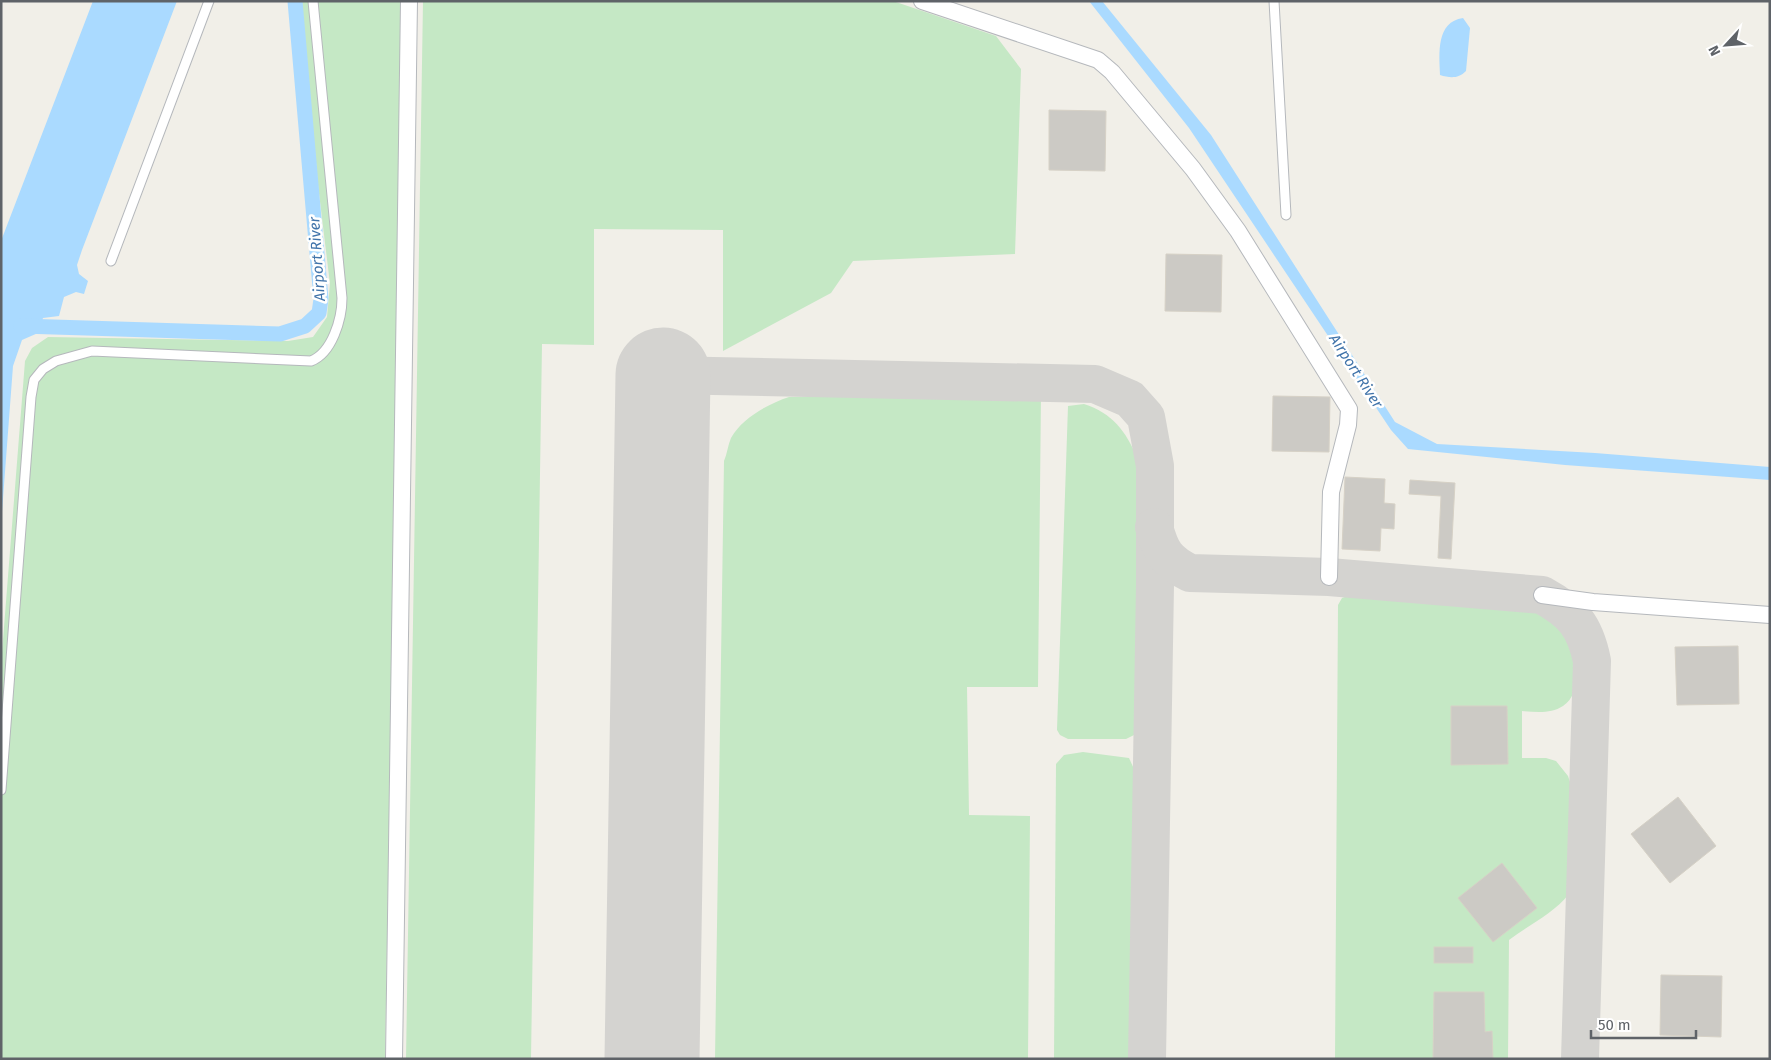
<svg xmlns="http://www.w3.org/2000/svg" width="1771" height="1060" font-family="'Fira Sans',sans-serif">
  <style>
    .green { fill: #c5e8c5 }
    .water { fill: #aadaff }
    .lines { fill: none; stroke-linecap: round; stroke-linejoin: round }
    .canal { stroke: #aadaff; stroke-width: 15 }
    .taxiway { stroke: #d4d3d0; stroke-width: 38 }
    .runway { stroke: #d4d3d0; stroke-width: 95 }
    .building { fill: #cccac5; stroke: #d6d1c6 }
    .service-casing { stroke: #b5b8bc; stroke-width: 11 }
    .minor-casing { stroke: #b5b8bc; stroke-width: 18 }
    .service { stroke: #fff; stroke-width: 9 }
    .minor { stroke: #fff; stroke-width: 16 }
    .labels { text-anchor: middle; stroke-width: 5; stroke-linejoin: round; paint-order: stroke }
    .water-label { font-size: 15px; font-style: italic; fill: #4174aa; stroke: #fff }
  </style>
  <rect width="100%" height="100%" fill="#f1efe8"/>
  <g class="green">
    <polygon points="301,1 403,1 385,1059 1,1059 1,665 25,361 32,348 48,337 288,341 313,337 327,317 330,284 318,185"/>
    <polygon points="423,1 893,1 996,36 1021,69 1015,254 853,261 831,293 723,351 723,230 594,229 594,345 542,344 531,1059 406,1059"/>
    <path d="M1041 393 1038 687H967L969 815 1030 816 1028 1059H715L724 461C727 454 728 445 731 438 742 418 768 404 789 397Z"/>
    <path d="M1084 404C1112 413 1126 431 1137 458V727L1134 735 1126 739H1068L1060 735 1057 730 1068 406Z"/>
    <path d="M1353 594 1523 605C1536 610 1548 613 1558 622 1576 638 1587 691 1563 706 1551 714 1536 712 1522 711V758H1546L1556 761 1568 776 1571 785 1569 894C1554 913 1529 925 1509 940L1508 1059H1335L1338 605 1342 598Z"/>
    <polygon points="1083,752 1129,758 1134,769 1130,1059 1054,1059 1056,764 1064,755"/>
  </g>
  <g class="water">
    <polygon points="93,1 177,1 82,250 77,265 79,274 88,281 84,294 76,292 64,297 59,316 43,318 38,333 22,340 13,366 1,525 1,241"/>
    <polygon points="1089,1 1102,1 1211,135 1395,422 1437,444 1595,453 1770,467 1770,480 1565,465 1408,449 1391,430 1189,128"/>
    <path d="M1463 18 1470 28 1466 71C1458 79 1450 78 1440 75 1439 53 1436 22 1463 18Z"/>
  </g>
  <g class="lines">
    <polyline class="canal" points="21,326 280,334 305,326 319,313 321,299 295,1"/>
    <g class="taxiway">
      <polyline points="663,375 1095,384 1130,399 1146,417 1155,466 1155,585 1147,1059"/>
      <path d="M1154 527C1161 552 1166 561 1190 573L1329 577 1542 595C1573 612 1585 626 1592 661L1580 1059"/>
    </g>
    <polyline class="runway" points="652,1059 663,375"/>
  </g>
  <g class="building">
    <polygon points="1049,110 1106,111 1105,171 1049,170"/>
    <polygon points="1166,254 1222,255 1221,312 1165,311"/>
    <polygon points="1273,396 1330,397 1329,452 1272,451"/>
    <polygon points="1345,477 1385,479 1384,503 1395,504 1394,529 1381,528 1380,551 1342,549"/>
    <polygon points="1410,480 1455,483 1451,559 1438,558 1441,496 1409,494"/>
    <polygon points="1738,646 1739,704 1677,705 1675,647"/>
    <polygon points="1451,706 1507,706 1508,764 1451,765"/>
    <polygon points="1678,797 1716,846 1670,883 1631,834"/>
    <polygon points="1502,863 1537,908 1493,942 1458,898"/>
    <rect x="1434" y="947" width="39" height="16"/>
    <polygon points="1661,975 1722,976 1721,1037 1660,1035"/>
    <polygon points="1434,992 1484,992 1485,1032 1492,1031 1493,1059 1433,1059"/>
  </g>
  <g class="lines">
    <g class="service-casing">
      <g id="service">
        <polyline points="1274,1 1286,215"/>
        <polyline points="111,261 209,1"/>
        <path d="M1 790 31 397 34 380 43 369 56 361 92 351 311 361C332 353 342 319 342 298L313 1"/>
      </g>
    </g>
    <g class="minor-casing">
      <g id="minor">
        <polyline points="922,1 1098,60 1112,72 1193,169 1238,231 1349,409 1348,425 1331,492 1329,577"/>
        <polyline points="1542,595 1593,602 1770,615"/>
        <polyline points="394,1059 409,1"/>
      </g>
    </g>
    <use href="#service" class="service"/>
    <use href="#minor" class="minor"/>
  </g>
  <g class="labels">
    <g class="water-label">
      <text transform="translate(317 259) rotate(-94)" y="5">Airport River</text>
      <text transform="translate(1356 371) rotate(57)" y="5">Airport River</text>
    </g>
  </g>
  <rect width="1771" height="1060" fill="none" stroke="#5f6368" stroke-width="5"/>
  <g transform="translate(1726 45) rotate(244)" stroke="#ffffff" stroke-width="4" paint-order="stroke">
  <path d="M0-4L9 19L0 12L-9 19Z" fill="#5f6368"/>
  <text y="-8" font-size="14" font-weight="bold" text-anchor="middle" fill="#5f6368">N</text>
  </g>
  <path d="M1591 1030v8h105v-8" fill="none" stroke="#5f6368" stroke-width="2.5"/>
  <text x="1598" y="1030" font-size="15" fill="#5f6368" stroke="#ffffff" stroke-width="4" paint-order="stroke">50 m</text>
</svg>
